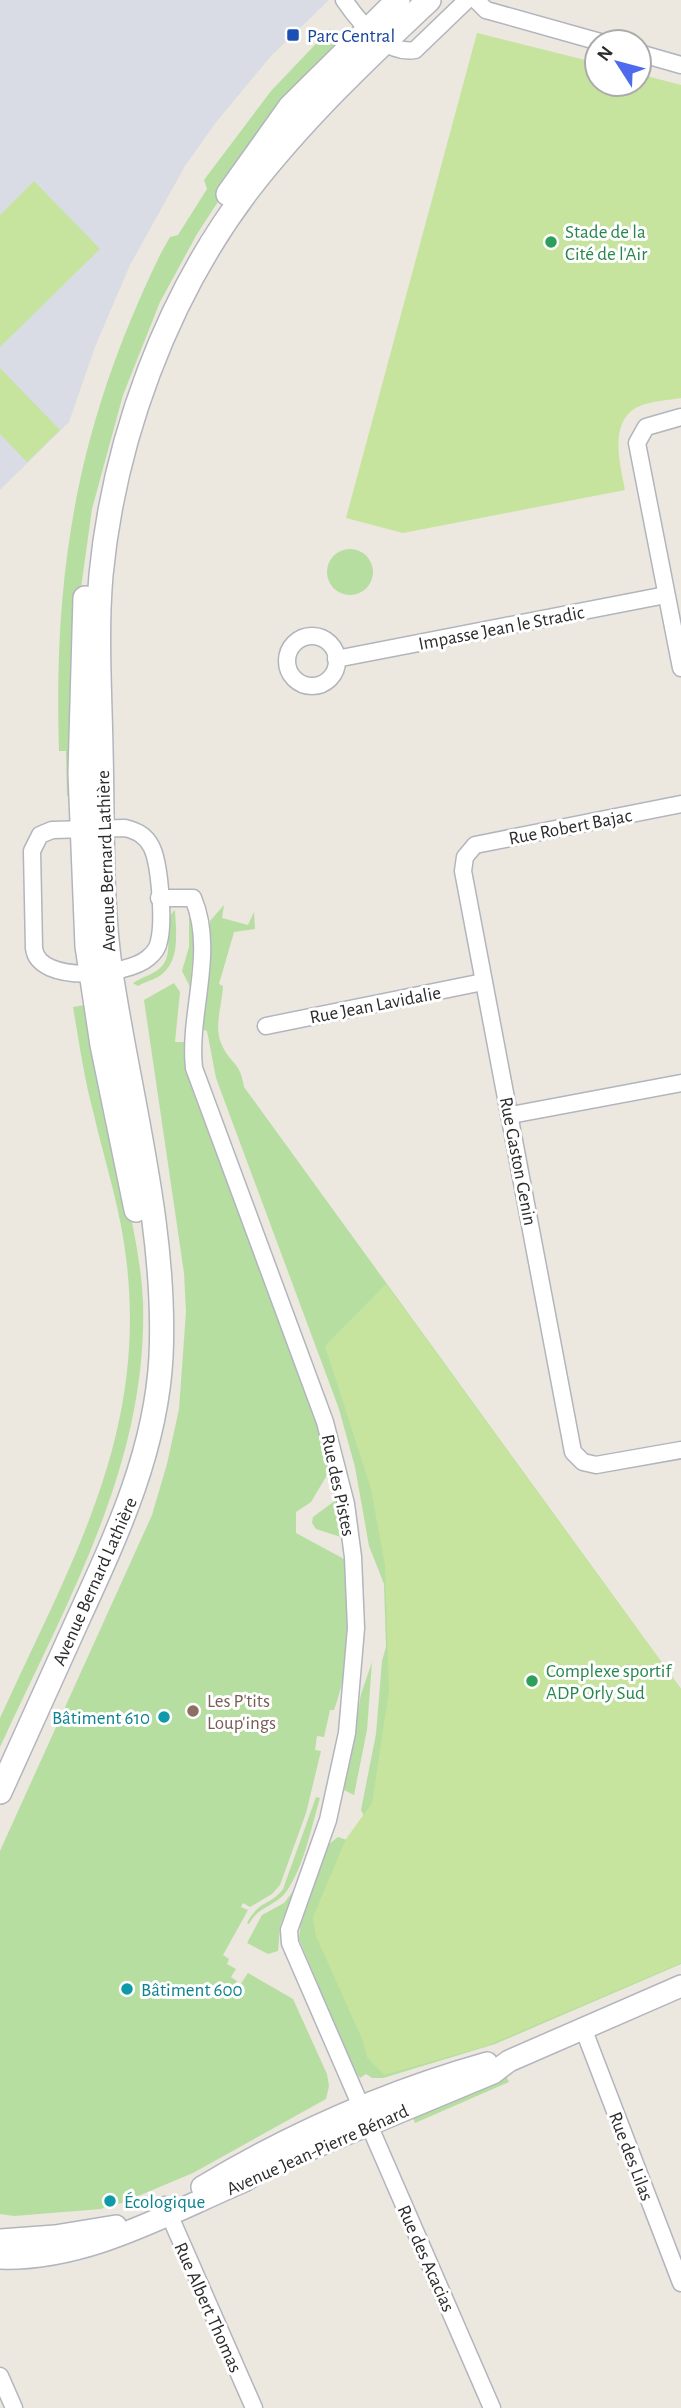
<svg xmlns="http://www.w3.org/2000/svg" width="681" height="2408" font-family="'Alegreya Sans',sans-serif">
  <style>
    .airport { fill: #dadce5 }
    .green { fill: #b6dea1 }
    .pitch { fill: #c6e49d }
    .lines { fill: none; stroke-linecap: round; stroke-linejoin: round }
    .minor-casing { stroke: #b3b5be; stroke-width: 19 }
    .tertiary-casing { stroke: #b3b5be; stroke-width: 24 }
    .secondary-casing { stroke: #b3b5be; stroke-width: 26 }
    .minor { stroke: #fff; stroke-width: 16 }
    .tertiary { stroke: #fff; stroke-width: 21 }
    .secondary { stroke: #fff; stroke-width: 23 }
    .transit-dot { fill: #1a4fb4; stroke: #fff; stroke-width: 2.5 }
    .leisure-dot { fill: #2e9e5b; stroke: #fff; stroke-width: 2.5 }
    .education-dot { fill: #8d6e63; stroke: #fff; stroke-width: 2.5 }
    .culture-dot { fill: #0f9aa8; stroke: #fff; stroke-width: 2.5 }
    .labels { text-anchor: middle; stroke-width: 6; stroke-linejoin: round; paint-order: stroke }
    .transit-label { font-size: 19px; fill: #164399; stroke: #fff; text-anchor: start }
    .leisure-label { font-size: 19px; fill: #27864d; stroke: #fff; text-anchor: start }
    .street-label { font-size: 19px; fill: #2c2c2c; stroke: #fff }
    .education-label { font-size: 19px; fill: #785e54; stroke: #fff; text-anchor: start }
    .culture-label { font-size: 19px; fill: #0d838f; stroke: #fff; text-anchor: start }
  </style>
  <rect width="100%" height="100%" fill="#ece7df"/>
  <polygon class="airport" points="0,0 329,0 271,56 217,121 185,166 130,265 95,347 69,422 0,490"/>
  <g class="green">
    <path d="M330 29 341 40 276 112 197 234 160 302 123 395 92 509 73 645 69 703 72 797 67 796 66 751H59C53 565 79 421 161 253L170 237 178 235 207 189 204 180 271 91Z"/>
    <circle cx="350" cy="572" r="23"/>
    <path d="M224 905 222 918 248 925 254 912 255 929 234 932 219 984 223 986C222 1005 214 1026 221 1043 230 1065 240 1060 244 1087L681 1689 364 1816 361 1810 376 1734 382 1661 386 1647 384 1584 369 1546 355 1467 339 1409 216 1078 207 1031 202 1029 210 957V921Z"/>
    <path d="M175 910C176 933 181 963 158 977 151 981 144 982 138 986L133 983C143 976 155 975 163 965 175 949 161 921 175 910Z"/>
    <polygon points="189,914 194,941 190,987 182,971 189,947"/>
    <path d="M174 983 180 992 175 1042H184L192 1089 313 1413 330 1470 311 1502 296 1512V1533L344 1559C348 1613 353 1659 334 1710H330L324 1737 317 1736 315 1750 321 1751 306 1813 280 1885 272 1894 250 1907 243 1903 241 1907 248 1910 223 1955 229 1959 227 1964 236 1969 231 1977 237 1981 233 1988 236 1991 248 1973 293 1999 327 2074 329 2086 326 2099 193 2173 119 2204 115 2195 102 2200 105 2207 101 2209 14 2216 0 2214V1851L152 1515 167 1464 179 1409 186 1312 184 1273 144 1000Z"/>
    <path d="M85 1005C97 1060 109 1116 121 1171 130 1214 141 1257 143 1302 148 1464 66 1603 0 1747V1718C69 1566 146 1439 127 1266 122 1213 105 1163 93 1111 84 1077 79 1042 73 1007Z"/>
    <polygon points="336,1500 341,1537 316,1529 312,1523 313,1517"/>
    <polygon points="372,1662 367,1730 354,1795 344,1790 361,1694"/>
    <path d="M316 1797 320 1798C311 1828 304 1867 286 1892 275 1907 259 1905 249 1924L247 1923C259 1900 270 1906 283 1889Z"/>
    <polygon points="338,1837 681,1952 681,1964 495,2044 383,2078 372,2078 366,2074 360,2078 352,2067 299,1939 301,1920 329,1844"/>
    <polygon points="294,1890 280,1926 278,1951 268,1954 247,1943 262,1915 284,1903"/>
    <polygon points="506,2076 509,2082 415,2123 412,2115"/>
  </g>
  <g class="pitch">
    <path d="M477 33 597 63V84H639V74L681 85V398C669 400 654 401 642 405 607 418 620 464 625 490L403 533 346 518Z"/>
    <polygon points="34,181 100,249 0,347 0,215"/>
    <polygon points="0,368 60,430 27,462 0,434"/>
    <polygon points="386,1284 681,1689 681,1963 486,2046 384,2075 367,2057 363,2041 316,1936 313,1917 346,1839 372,1803 389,1691 385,1565 371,1489 325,1346"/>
  </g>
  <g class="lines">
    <g class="minor-casing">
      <g id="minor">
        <path d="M344 0C359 22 386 55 415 50L467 0"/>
        <polyline points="476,0 486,10 600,42"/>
        <polyline points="639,53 681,65"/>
        <polyline points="681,417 646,427 637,443 681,668"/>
        <circle cx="312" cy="661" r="25"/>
        <polyline points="336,659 666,595"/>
        <polyline points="681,804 475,845 465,857 463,871 573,1452 583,1462 596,1465 681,1450"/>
        <path d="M125 828C137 831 145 835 151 846 160 862 164 922 159 941 158 948 153 954 148 958 127 976 38 985 34 948L32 851 40 835 52 830Z"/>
        <path d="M159 898H193C216 952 188 1012 194 1068L325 1422 346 1504 353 1557 356 1628 347 1733 328 1820 289 1930 290 1943 492 2408"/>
        <polyline points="266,1026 483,982"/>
        <polyline points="511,1115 681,1083"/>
        <polyline points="583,2028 681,2283"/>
        <polyline points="165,2205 254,2408"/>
        <polyline points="0,2376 14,2408"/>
      </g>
    </g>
    <g class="tertiary-casing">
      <g id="tertiary">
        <path d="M202 2187C290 2134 388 2091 487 2063"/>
        <polyline points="0,2240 55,2236 116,2226"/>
        <path d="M0 2258C86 2261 167 2214 244 2181L265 2168 493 2073 509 2061 681 1986"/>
      </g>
    </g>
    <g class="secondary-casing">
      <g id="secondary">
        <polyline points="228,194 290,107 398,0"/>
        <polyline points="85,598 80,773 87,946 102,1045 136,1210"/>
        <path d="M0 1792C27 1733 53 1674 80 1615 118 1532 156 1450 161 1357 167 1229 130 1099 111 973 100 900 103 823 101 750 100 692 96 633 101 575 114 440 166 298 248 190 302 120 365 60 429 0"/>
      </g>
    </g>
    <use href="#minor" class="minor"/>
    <use href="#tertiary" class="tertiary"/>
    <use href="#secondary" class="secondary"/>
  </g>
  <rect class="transit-dot" x="286" y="28" width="14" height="14" rx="3.5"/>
  <g class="leisure-dot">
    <circle cx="551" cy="242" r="7"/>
    <circle cx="532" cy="1681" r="7"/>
  </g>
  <circle class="education-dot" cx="193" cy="1711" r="7"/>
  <g class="culture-dot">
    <circle cx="164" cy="1717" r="7"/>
    <circle cx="127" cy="1989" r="7"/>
    <circle cx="110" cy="2201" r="7"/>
  </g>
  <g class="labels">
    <g class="transit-label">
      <text x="307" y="42">Parc Central</text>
    </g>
    <g class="leisure-label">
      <text x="565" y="238">Stade de la<tspan x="565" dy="22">Cité de l'Air</tspan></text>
      <text x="546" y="1677">Complexe sportif<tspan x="546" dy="22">ADP Orly Sud</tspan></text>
    </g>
    <g class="street-label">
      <text transform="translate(501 627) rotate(-11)" y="7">Impasse Jean le Stradic</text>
      <text transform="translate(570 826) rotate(-11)" y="7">Rue Robert Bajac</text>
      <text transform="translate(105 861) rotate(-92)" y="7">Avenue Bernard Lathière</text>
      <text transform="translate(375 1004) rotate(-11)" y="7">Rue Jean Lavidalie</text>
      <text transform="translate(519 1161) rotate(79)" y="7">Rue Gaston Genin</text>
      <text transform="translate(339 1485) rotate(78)" y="7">Rue des Pistes</text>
      <text transform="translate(94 1581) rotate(-66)" y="7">Avenue Bernard Lathière</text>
      <text transform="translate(317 2149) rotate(-24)" y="7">Avenue Jean-Pierre Bénard</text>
      <text transform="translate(632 2156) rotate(69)" y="7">Rue des Lilas</text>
      <text transform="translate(427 2258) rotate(66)" y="7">Rue des Acacias</text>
      <text transform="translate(209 2307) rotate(66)" y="7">Rue Albert Thomas</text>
    </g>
    <g class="education-label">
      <text x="207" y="1707">Les P'tits<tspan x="207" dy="22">Loup'ings</tspan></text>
    </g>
    <g class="culture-label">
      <text x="150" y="1724" text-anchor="end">Bâtiment 610</text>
      <text x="141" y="1996">Bâtiment 600</text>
      <text x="124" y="2208">Écologique</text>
    </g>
  </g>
  <g transform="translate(618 63) rotate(306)"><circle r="33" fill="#ffffff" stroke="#ababab" stroke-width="2"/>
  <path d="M0-5L12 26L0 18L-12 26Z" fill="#4d6bec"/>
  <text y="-10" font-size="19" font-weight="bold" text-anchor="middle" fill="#2c2c2c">N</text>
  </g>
</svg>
